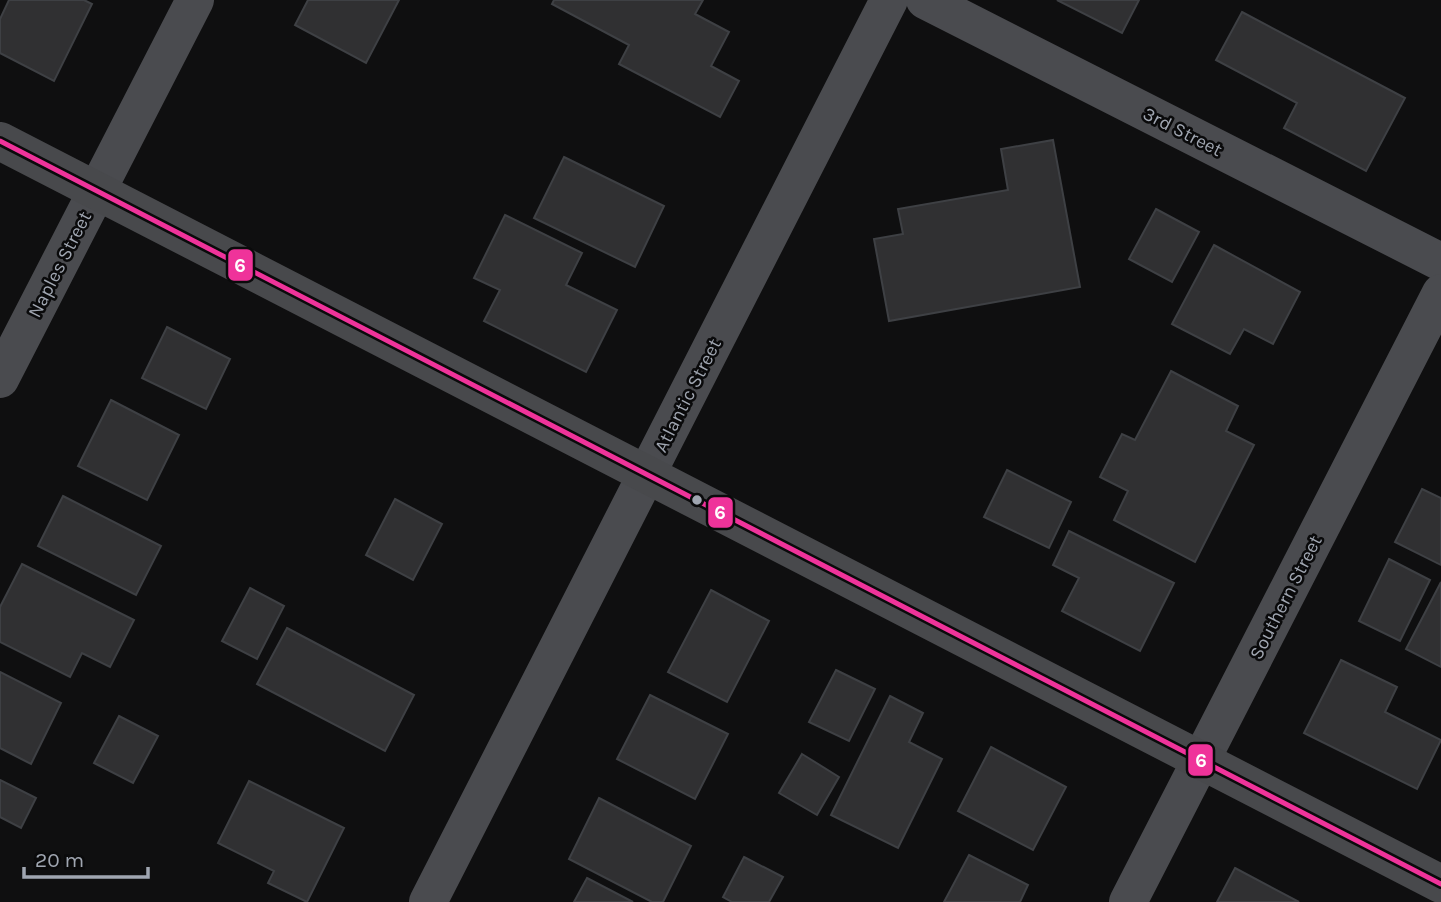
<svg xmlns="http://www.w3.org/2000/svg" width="1441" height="902" font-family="Karla,sans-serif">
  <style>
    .building { fill: #303032; stroke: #3e4044; stroke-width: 2 }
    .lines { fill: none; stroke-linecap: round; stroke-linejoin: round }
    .street { stroke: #4a4b4f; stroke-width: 38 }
    .secondary { stroke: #48494c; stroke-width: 38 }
    .bus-1-casing { stroke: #0a0a0b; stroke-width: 10 }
    .bus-1 { stroke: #ef339a; stroke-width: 5 }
    .bus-dot { fill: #a0a6b1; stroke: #0a0a0b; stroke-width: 2.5 }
    .labels { text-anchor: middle; stroke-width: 5; stroke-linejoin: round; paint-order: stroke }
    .street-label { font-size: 19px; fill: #a0a6b1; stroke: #0a0a0b }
    .line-badge { stroke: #0a0a0b; stroke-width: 2.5 }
    .badge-label { font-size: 19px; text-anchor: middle; font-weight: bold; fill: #fff }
  </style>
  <rect width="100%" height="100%" fill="#0f0f10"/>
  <g class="building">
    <polygon points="9,0 84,0 92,4 54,81 0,53 0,19"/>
    <polygon points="308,0 399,0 366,63 295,25"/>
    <polygon points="554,0 703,0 695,14 729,32 711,66 739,81 720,117 619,64 629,45 552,4"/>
    <polygon points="1057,0 1139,0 1122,33"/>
    <polygon points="1242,12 1405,98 1366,171 1284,128 1297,103 1216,60"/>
    <polygon points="1053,140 1080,287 889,321 874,239 903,234 898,209 1008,190 1001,149"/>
    <polygon points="564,157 664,206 635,267 534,218"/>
    <polygon points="1156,209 1199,232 1172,282 1129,259"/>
    <polygon points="505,215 582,253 566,285 617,310 586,372 484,321 500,290 474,278"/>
    <polygon points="1214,245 1300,292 1273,344 1244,329 1230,354 1172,324"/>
    <polygon points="167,327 230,359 206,409 142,378"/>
    <polygon points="1171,371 1238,406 1226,431 1254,445 1195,562 1114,520 1128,491 1100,477 1122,434 1135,440"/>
    <polygon points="111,400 179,435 147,500 78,466"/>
    <polygon points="1007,470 1071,502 1049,548 984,517"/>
    <polygon points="1422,489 1441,498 1441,565 1395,542"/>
    <polygon points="63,496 161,546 136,595 38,546"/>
    <polygon points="395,499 442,524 413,580 366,555"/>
    <polygon points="1069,531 1174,583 1140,651 1062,611 1079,578 1053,565"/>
    <polygon points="1389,559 1430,580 1400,641 1359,621"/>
    <polygon points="22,564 134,620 110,667 82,653 70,677 0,642 0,607"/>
    <polygon points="1441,582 1441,667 1406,649"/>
    <polygon points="250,588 284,606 257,659 222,641"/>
    <polygon points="711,590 769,621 727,702 668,672"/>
    <polygon points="287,628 414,695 385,751 257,684"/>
    <polygon points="1341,660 1397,687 1385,712 1441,740 1417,789 1304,733"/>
    <polygon points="836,670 875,689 849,741 809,722"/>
    <polygon points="0,672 61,703 31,764 0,748"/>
    <polygon points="650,695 728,734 695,799 617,759"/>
    <polygon points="890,696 923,713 909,742 942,759 898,848 831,815"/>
    <polygon points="119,716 158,736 133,783 94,763"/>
    <polygon points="991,747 1066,787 1033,850 958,811"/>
    <polygon points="802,754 839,777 817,815 779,793"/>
    <polygon points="0,780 36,798 21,828 0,817"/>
    <polygon points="249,781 344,828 307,902 268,883 274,871 218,843"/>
    <polygon points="599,798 691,846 663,902 652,902 569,859"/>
    <polygon points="969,855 1028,885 1020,902 944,902"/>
    <polygon points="744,857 783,877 769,902 732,902 723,897"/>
    <polygon points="1235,868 1299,902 1217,902"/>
    <polygon points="587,878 633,902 574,902"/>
  </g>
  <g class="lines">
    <g class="street">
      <polyline points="925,0 1441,262"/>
      <polyline points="0,379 195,0"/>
      <polyline points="428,902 889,0"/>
      <polyline points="1128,902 1441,293"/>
    </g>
    <polyline class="secondary" points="0,141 1441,884"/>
    <g class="bus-1-casing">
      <polyline id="bus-1" points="0,141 1441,884"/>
    </g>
    <use href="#bus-1" class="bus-1"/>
  </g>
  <circle class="bus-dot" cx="697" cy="500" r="6"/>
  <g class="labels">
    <g class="street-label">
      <text transform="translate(1183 131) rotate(27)" y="7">3rd Street</text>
      <text transform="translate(59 264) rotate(-63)" y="7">Naples Street</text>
      <text transform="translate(687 395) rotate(-63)" y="7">Atlantic Street</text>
      <text transform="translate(1285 597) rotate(-63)" y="7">Southern Street</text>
    </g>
  </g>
  <g class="line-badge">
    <rect x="227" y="248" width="27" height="34" rx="7" fill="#ef339a"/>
    <rect x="707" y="496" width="27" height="33" rx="7" fill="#ef339a"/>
    <rect x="1187" y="743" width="27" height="34" rx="7" fill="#ef339a"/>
  </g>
  <g class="badge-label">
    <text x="240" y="272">6</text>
    <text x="720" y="519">6</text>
    <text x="1201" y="767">6</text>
  </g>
  <path d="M24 867v10h124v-10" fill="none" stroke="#a0a6b1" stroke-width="3.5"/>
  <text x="35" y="867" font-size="21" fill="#a0a6b1" stroke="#0a0a0b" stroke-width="5" paint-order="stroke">20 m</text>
</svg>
